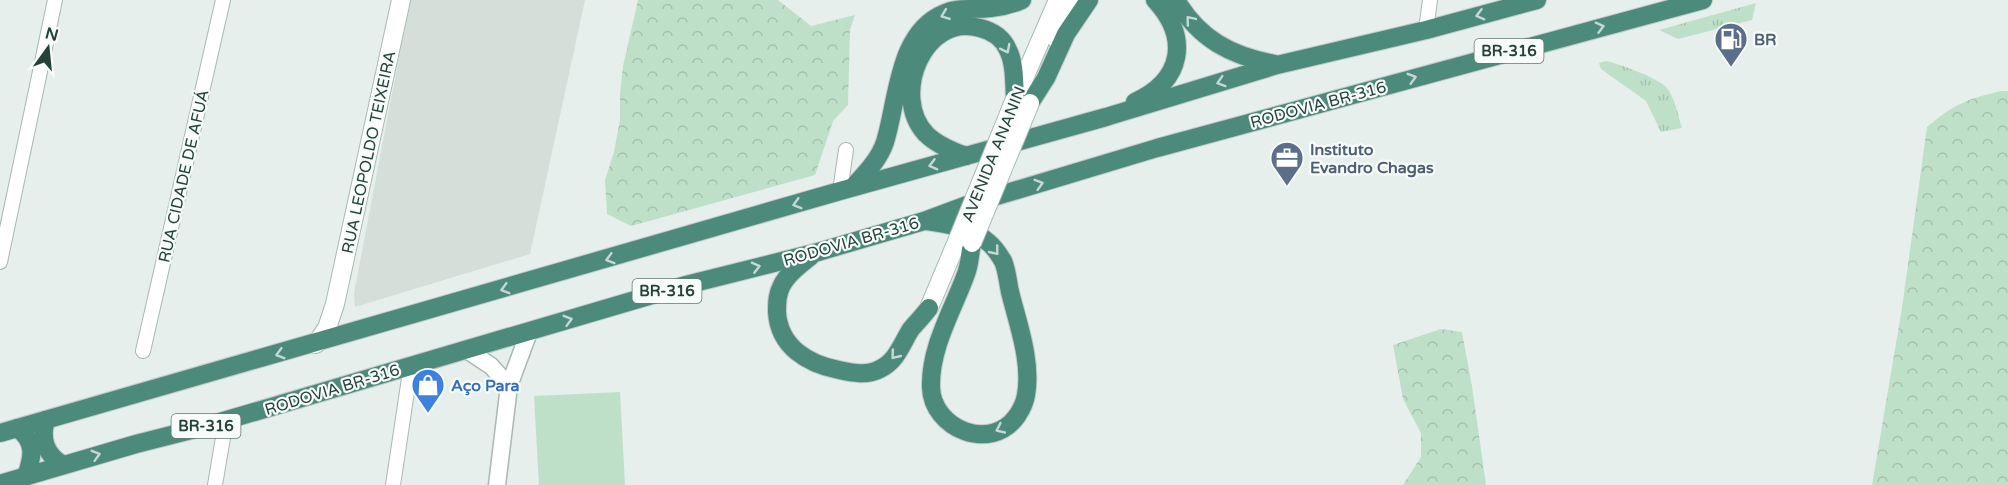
<svg xmlns="http://www.w3.org/2000/svg" width="2008" height="485" font-family="'Varela Round',sans-serif">
  <style>
    .built { fill: #d4dfda }
    .grass { fill: url(#grass-tufts) }
    .forest { fill: url(#forest-crowns) }
    .park { fill: #bfe0c8 }
    .lines { fill: none; stroke-linecap: round; stroke-linejoin: round }
    .minor-casing { stroke: #a8b8b2; stroke-width: 16 }
    .tertiary-casing { stroke: #a8b8b2; stroke-width: 19 }
    .secondary-casing { stroke: #a4bbb3; stroke-width: 20 }
    .trunk-casing { stroke: #c2cac8; stroke-width: 20 }
    .minor { stroke: #fff; stroke-width: 14 }
    .tertiary { stroke: #fff; stroke-width: 16 }
    .secondary { stroke: #fff; stroke-width: 18 }
    .trunk { stroke: #4c8a7c; stroke-width: 18 }
    .secondary-bridge-casing { stroke: #a4bbb3; stroke-width: 20; stroke-linecap: butt }
    .secondary-bridge { stroke: #fff; stroke-width: 18 }
    .oneway { stroke: #c4d9d4 }
    .labels { text-anchor: middle; stroke-width: 4.5; stroke-linejoin: round; paint-order: stroke }
    .shield { fill: #f7fbf9; stroke: #637a73; stroke-width: 1.5 }
    .shield-label { font-size: 15px; font-weight: bold; fill: #24423a }
    .service-label { font-size: 16px; font-weight: bold; fill: #4e5e75; stroke: #f7fbf9; text-anchor: start }
    .street-label { font-size: 16px; fill: #24423a; stroke: #f7fbf9 }
    .shop-label { font-size: 16px; font-weight: bold; fill: #366cbe; stroke: #f7fbf9; text-anchor: start }
  </style>
  <defs>
    <pattern id="grass-tufts" width="24" height="20" patternUnits="userSpaceOnUse" patternTransform="scale(1.5)"><rect width="24" height="20" fill="#bfe0c8"/><path d="M3 7l-1-3M5 7V3M7 7l1-3M15 17l-1-3M17 17v-4M19 17l1-3" fill="none" stroke="#a4c1ad"/></pattern>
    <pattern id="forest-crowns" width="20" height="18" patternUnits="userSpaceOnUse" patternTransform="scale(1.5)"><rect width="20" height="18" fill="#bfe0c8"/><path d="M2 6a3 3 0 1 1 6 0M12 15a3 3 0 1 1 6 0" fill="none" stroke="#a4c1ad"/></pattern>
  </defs>
  <rect width="100%" height="100%" fill="#e6efeb"/>
  <polygon class="built" points="410,0 585,0 530,254 355,307 354,293"/>
  <g class="grass">
    <polygon points="1756,3 1752,20 1678,39 1659,30"/>
    <path d="M1606 61C1619 64 1659 78 1667 88 1675 98 1678 116 1682 128L1661 132 1646 101 1601 69 1599 63Z"/>
  </g>
  <g class="forest">
    <polygon points="638,0 778,0 811,26 855,15 850,30 848,105 833,121 815,175 631,226 607,214 605,180 614,152 620,120 620,95 623,66"/>
    <path d="M2001 91H2008V485H1872L1902 308 1927 127C1954 104 1967 99 2001 91Z"/>
    <polygon points="1441,329 1462,332 1472,386 1486,485 1403,485 1421,457 1421,433 1403,399 1393,345"/>
  </g>
  <polygon class="park" points="620,392 625,485 539,485 534,396"/>
  <g class="lines">
    <g class="minor-casing">
      <g id="minor">
        <polyline points="1426,30 1430,0"/>
        <polyline points="840,191 846,150"/>
        <polyline points="0,262 55,0"/>
        <polyline points="143,351 223,0"/>
        <polyline points="215,485 226,420"/>
        <polyline points="393,485 411,365"/>
      </g>
    </g>
    <g class="tertiary-casing">
      <g id="tertiary">
        <polyline points="467,350 491,366 509,386"/>
        <polyline points="497,485 509,386 529,332"/>
      </g>
    </g>
    <g class="secondary-casing">
      <g id="secondary">
        <polyline points="1057,40 1074,0"/>
        <polyline points="1015,99 1058,0"/>
        <polyline points="929,308 958,239"/>
        <polyline points="316,344 327,328 335,304 401,0"/>
      </g>
    </g>
    <g class="trunk-casing">
      <g id="trunk">
        <path d="M1176 0C1199 39 1231 56 1275 64"/>
        <path d="M1135 102C1183 80 1190 38 1155 0"/>
        <polyline points="1030,103 1046,78 1066,34 1089,0"/>
        <path d="M966 156C952 151 937 145 926 134 890 96 924 12 980 28 992 31 1003 38 1008 50 1015 64 1014 83 1015 99"/>
        <path d="M853 187C865 174 879 160 885 142 898 101 897 32 945 13 959 7 976 10 991 8 1001 7 1013 4 1022 0"/>
        <path d="M926 221C948 224 971 227 989 243 994 247 1000 256 1003 261 1007 270 1008 283 1010 292 1018 324 1032 362 1026 395 1025 402 1021 410 1017 416 991 453 932 429 931 387 930 347 953 310 966 274 970 264 970 253 972 243"/>
        <path d="M811 256C801 264 788 273 782 285 777 294 777 303 777 312 779 347 808 364 839 370 853 373 867 376 880 369 897 361 902 343 911 329 917 322 924 315 929 308"/>
        <path d="M46 420C40 439 46 455 63 465"/>
        <path d="M17 428C36 441 33 457 26 476"/>
        <polyline points="0,433 840,191 1106,117 1277,65 1426,30 1537,0"/>
        <polyline points="0,484 136,444 203,427 686,285 818,252 924,221 967,205 1157,148 1703,0"/>
      </g>
    </g>
    <use href="#minor" class="minor"/>
    <use href="#tertiary" class="tertiary"/>
    <use href="#secondary" class="secondary"/>
    <use href="#trunk" class="trunk"/>
    <g class="secondary-bridge-casing">
      <g id="secondary-bridge">
        <polyline points="958,239 1015,99"/>
        <polyline points="972,243 1030,103"/>
      </g>
    </g>
    <use href="#secondary-bridge" class="secondary-bridge"/>
  </g>
  <defs><path id="oneway-chevron" d="M-2-3.5L2.5 0L-2 3.5" fill="none" stroke-width="1.6" stroke-linecap="round" stroke-linejoin="round" transform="scale(1.5)"/></defs>
  <g class="oneway">
    <use href="#oneway-chevron" transform="translate(945 15) rotate(159)"/>
    <use href="#oneway-chevron" transform="translate(1480 15) rotate(165)"/>
    <use href="#oneway-chevron" transform="translate(1190 20) rotate(-130)"/>
    <use href="#oneway-chevron" transform="translate(1600 27) rotate(-15)"/>
    <use href="#oneway-chevron" transform="translate(1006 49) rotate(63)"/>
    <use href="#oneway-chevron" transform="translate(1412 78) rotate(-16)"/>
    <use href="#oneway-chevron" transform="translate(1221 82) rotate(163)"/>
    <use href="#oneway-chevron" transform="translate(933 165) rotate(165)"/>
    <use href="#oneway-chevron" transform="translate(1039 184) rotate(-16)"/>
    <use href="#oneway-chevron" transform="translate(797 204) rotate(164)"/>
    <use href="#oneway-chevron" transform="translate(995 251) rotate(51)"/>
    <use href="#oneway-chevron" transform="translate(610 259) rotate(164)"/>
    <use href="#oneway-chevron" transform="translate(756 267) rotate(-14)"/>
    <use href="#oneway-chevron" transform="translate(505 289) rotate(164)"/>
    <use href="#oneway-chevron" transform="translate(568 320) rotate(-16)"/>
    <use href="#oneway-chevron" transform="translate(280 354) rotate(164)"/>
    <use href="#oneway-chevron" transform="translate(895 355) rotate(129)"/>
    <use href="#oneway-chevron" transform="translate(1000 429) rotate(155)"/>
    <use href="#oneway-chevron" transform="translate(96 455) rotate(-16)"/>
  </g>
  <defs>
    <g id="fuel-pin" transform="scale(1.725)"><path d="M0 17L-7.5 6A9.5 9.5 0 1 1 7.5 6Z" fill="#5c6f8a" stroke="#f7fbf9"/><path d="M-5.5-6h7V0h2V4h1.3V-2.5L3-4.5l.8-.8L6-3V5H2.5V1h-1V6h-7ZM-4.2-4.7v3.2H.2V-4.7Z" fill="#fff"/></g>
    <g id="office-pin" transform="scale(1.725)"><path d="M0 17L-7.5 6A9.5 9.5 0 1 1 7.5 6Z" fill="#5c6f8a" stroke="#f7fbf9"/><path d="M-6-3h4V-5.5h4V-3h4V5H-6ZM-1-4.5V-3h2v-1.5ZM-6 0V1H6V0Z" fill="#fff"/></g>
    <g id="shop-pin" transform="scale(1.725)"><path d="M0 17L-7.5 6A9.5 9.5 0 1 1 7.5 6Z" fill="#3f7fe0" stroke="#f7fbf9"/><path d="M-5-2.5h2.3a2.7 3.5 0 0 1 5.4 0H5L5.5 6h-11ZM-1.5-2.5h3a1.5 2.3 0 0 0-3 0Z" fill="#fff"/></g>
  </defs>
  <g fill-rule="evenodd">
    <use href="#fuel-pin" x="1731" y="39"/>
    <use href="#office-pin" x="1287" y="158"/>
    <use href="#shop-pin" x="428" y="385"/>
  </g>
  <g class="labels">
    <g class="shield">
      <rect x="1474.5" y="39" width="69" height="24" rx="4.5"/>
      <rect x="632.5" y="279" width="69" height="24" rx="4.5"/>
      <rect x="171.5" y="414" width="69" height="24" rx="4.5"/>
    </g>
    <g class="shield-label">
      <text x="1509" y="56">BR-316</text>
      <text x="667" y="296">BR-316</text>
      <text x="206" y="431">BR-316</text>
    </g>
    <g class="service-label">
      <text x="1754" y="45">BR</text>
      <text x="1310" y="155">Instituto<tspan x="1310" dy="18">Evandro Chagas</tspan></text>
    </g>
    <g class="street-label">
      <text transform="translate(1318 104) rotate(-15)" y="6">RODOVIA BR-316</text>
      <text transform="translate(368 152) rotate(-78)" y="6">RUA LEOPOLDO TEIXEIRA</text>
      <text transform="translate(993 154) rotate(-68)" y="6">AVENIDA ANANIN</text>
      <text transform="translate(183 176) rotate(-77)" y="6">RUA CIDADE DE AFUÁ</text>
      <text transform="translate(851 241) rotate(-16)" y="6">RODOVIA BR-316</text>
      <text transform="translate(332 389) rotate(-17)" y="6">RODOVIA BR-316</text>
    </g>
    <g class="shop-label">
      <text x="451" y="391">Aço Para</text>
    </g>
  </g>
  <g transform="translate(48 48) rotate(15)" stroke="#f7fbf9" stroke-width="4.5" paint-order="stroke">
  <path d="M0-4.5L10 22L0 15L-10 22Z" fill="#24423a"/>
  <text y="-9" font-size="16" font-weight="bold" text-anchor="middle" fill="#24423a">N</text>
  </g>
</svg>
